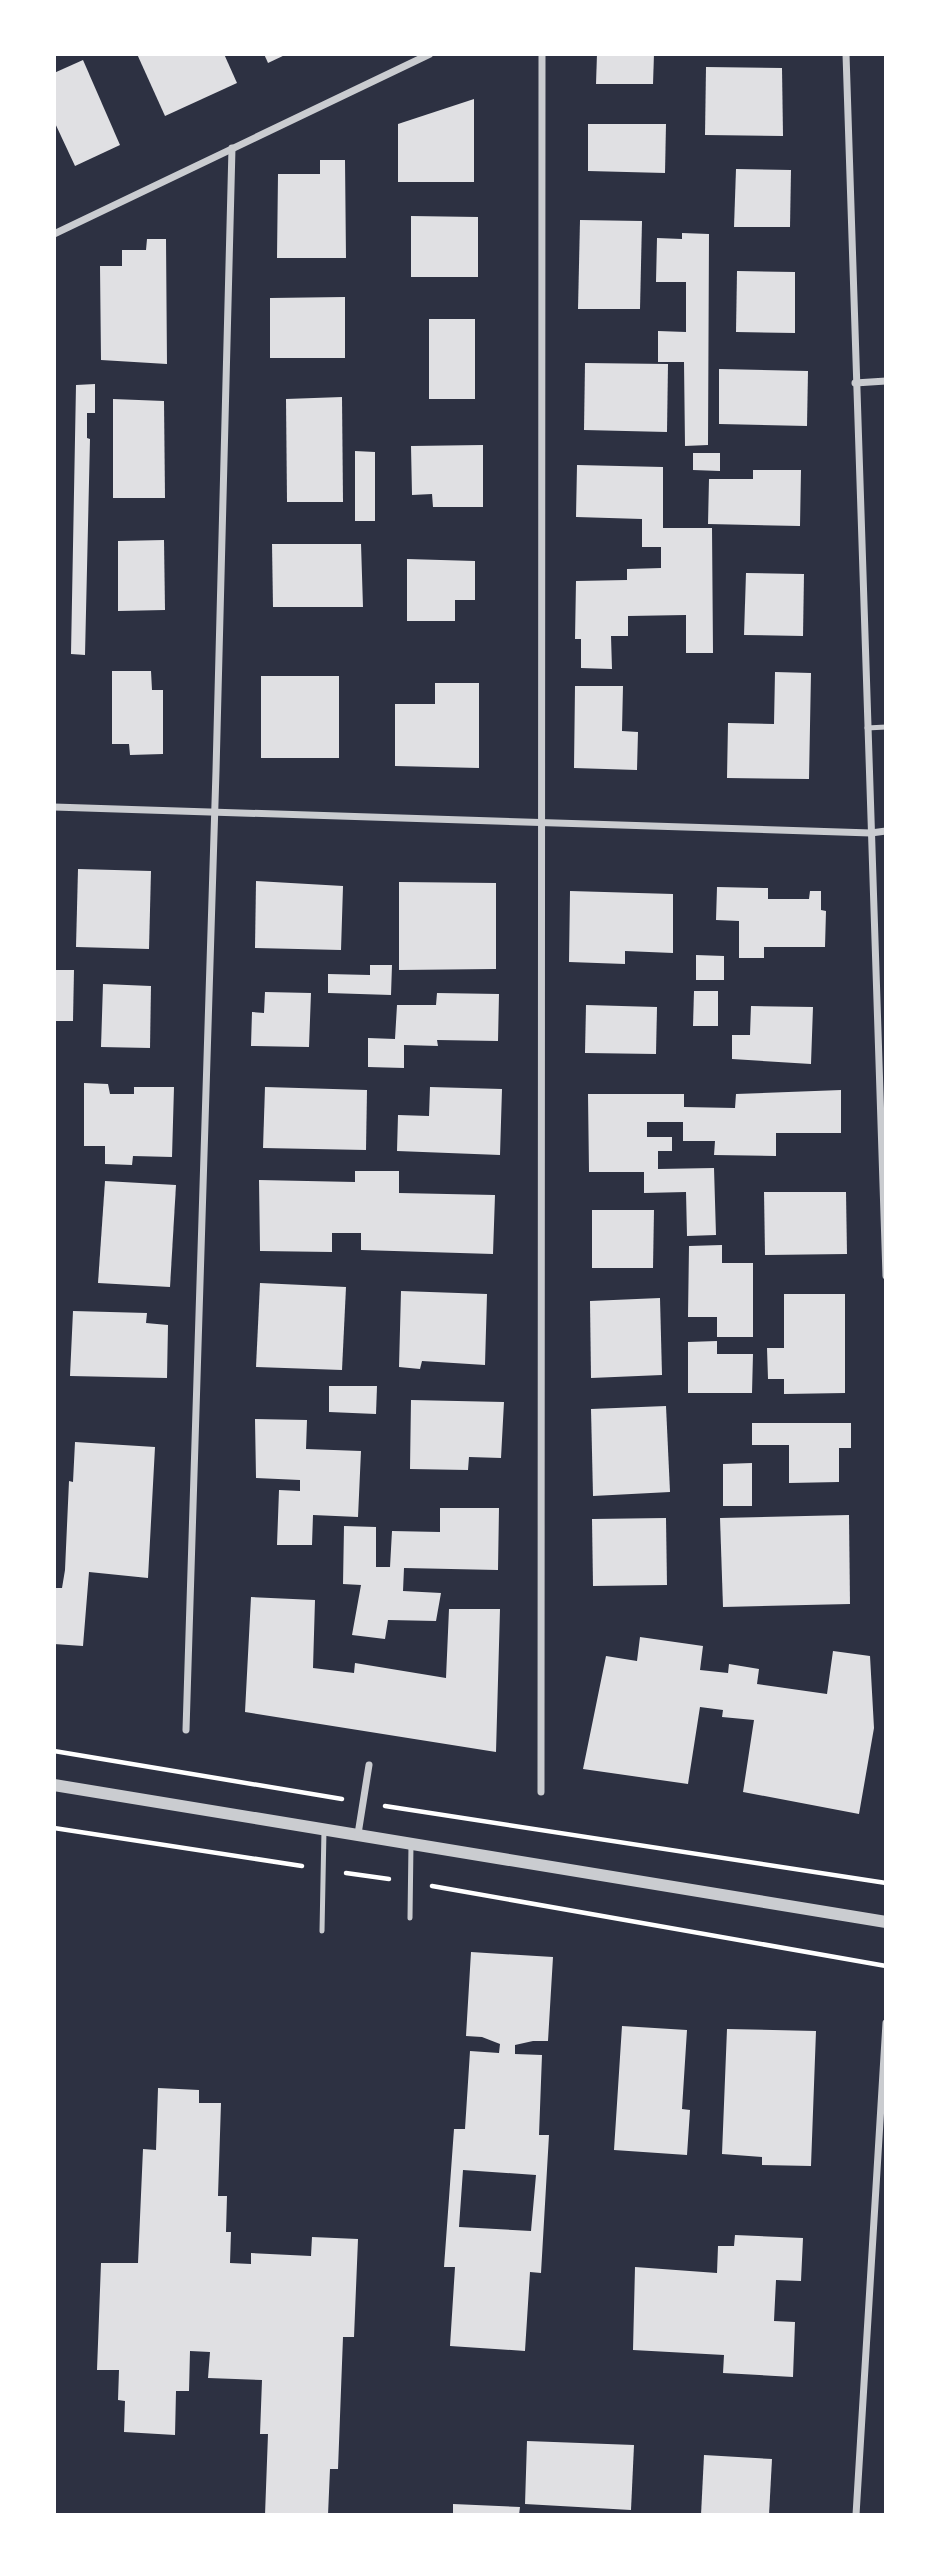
<svg xmlns="http://www.w3.org/2000/svg" width="940" height="2569" font-family="'PT Sans Narrow',sans-serif">
  <style>
    .building { fill: #e0e0e3; fill-rule: evenodd }
    .lines { fill: none; stroke-linecap: round; stroke-linejoin: round }
    .path { stroke: #fff; stroke-width: 4.5 }
    .service { stroke: #caccd0; stroke-width: 5 }
    .minor { stroke: #caccd0; stroke-width: 7 }
    .tertiary { stroke: #caccd0; stroke-width: 12 }
  </style>
  <rect width="100%" height="100%" fill="#2d3142"/>
  <g class="building">
    <polygon points="137,54 224,54 237,83 165,116"/>
    <polygon points="264,54 287,54 268,63"/>
    <polygon points="597,54 654,54 653,84 596,84"/>
    <polygon points="83,60 120,145 75,166 54,121 54,73"/>
    <polygon points="706,67 782,68 783,136 705,135"/>
    <polygon points="474,99 474,182 398,182 398,124"/>
    <polygon points="588,124 666,124 665,173 588,171"/>
    <polygon points="320,160 345,160 346,258 277,258 278,174 320,174"/>
    <polygon points="736,169 791,170 790,227 734,227"/>
    <polygon points="411,216 478,217 478,277 411,277"/>
    <polygon points="580,220 642,221 640,309 578,309"/>
    <polygon points="682,233 709,234 708,445 685,446 684,362 658,362 658,331 686,332 686,282 656,282 657,238 682,239"/>
    <polygon points="147,239 166,239 167,364 101,360 100,266 122,266 122,250 146,250"/>
    <polygon points="737,271 795,272 795,333 736,332"/>
    <polygon points="345,297 345,358 270,358 270,298"/>
    <rect x="429" y="319" width="46" height="80"/>
    <polygon points="585,363 668,364 667,432 584,430"/>
    <polygon points="719,369 808,371 807,426 719,424"/>
    <polygon points="95,384 95,413 87,413 87,438 90,439 85,655 71,654 76,385"/>
    <polygon points="342,397 343,502 287,502 286,399"/>
    <polygon points="113,399 164,401 165,498 113,498"/>
    <polygon points="483,445 483,507 433,507 432,494 412,495 411,446"/>
    <polygon points="355,451 375,452 375,521 355,521"/>
    <polygon points="693,453 720,453 720,471 693,470"/>
    <polygon points="577,465 663,467 663,528 712,528 713,653 686,653 686,615 628,616 628,636 611,636 612,669 581,668 581,639 575,639 576,581 627,580 627,569 661,568 661,547 642,547 642,519 576,517"/>
    <polygon points="753,470 801,470 800,526 708,524 709,479 753,479"/>
    <polygon points="164,540 165,610 118,611 118,541"/>
    <polygon points="272,544 361,544 363,607 273,607"/>
    <polygon points="407,559 475,561 475,600 455,600 455,621 407,621"/>
    <polygon points="746,573 804,574 803,636 744,635"/>
    <polygon points="112,671 151,671 152,690 163,690 163,754 130,755 129,744 112,744"/>
    <polygon points="775,672 811,673 809,779 727,778 728,723 774,724"/>
    <rect x="261" y="676" width="78" height="82"/>
    <polygon points="435,683 479,683 479,768 395,766 395,704 435,704"/>
    <polygon points="575,686 623,686 622,731 638,732 637,770 574,768"/>
    <polygon points="78,869 151,871 149,949 76,947"/>
    <polygon points="256,881 343,886 341,950 255,948"/>
    <polygon points="399,882 496,883 496,969 399,970"/>
    <polygon points="717,887 768,888 768,899 809,899 810,891 821,891 821,910 826,911 825,947 764,947 764,958 739,958 739,921 716,920"/>
    <polygon points="570,891 673,894 673,953 625,951 625,964 569,962"/>
    <polygon points="696,955 724,956 724,980 696,980"/>
    <polygon points="370,965 392,965 391,995 328,993 328,974 370,975"/>
    <polygon points="54,970 74,970 73,1021 54,1021"/>
    <polygon points="103,984 151,986 150,1048 101,1047"/>
    <polygon points="694,991 718,991 718,1026 693,1026"/>
    <polygon points="265,992 311,993 309,1047 251,1046 252,1012 264,1013"/>
    <polygon points="437,993 499,994 498,1041 437,1040 438,1046 404,1045 404,1068 368,1067 368,1038 395,1039 397,1005 436,1005"/>
    <polygon points="586,1005 657,1007 656,1054 585,1053"/>
    <polygon points="751,1006 813,1007 811,1064 732,1059 732,1035 750,1035"/>
    <polygon points="84,1083 108,1084 110,1094 134,1094 134,1087 174,1087 172,1157 133,1156 132,1165 105,1164 105,1146 84,1146"/>
    <polygon points="265,1087 367,1090 366,1150 263,1148"/>
    <polygon points="430,1087 502,1089 500,1155 397,1151 398,1115 429,1116"/>
    <polygon points="841,1090 841,1133 776,1133 776,1156 714,1155 715,1141 683,1141 683,1122 647,1122 647,1137 672,1137 672,1151 658,1151 658,1169 714,1168 716,1235 687,1236 686,1192 644,1193 644,1172 589,1172 588,1094 684,1094 684,1107 735,1108 736,1094"/>
    <polygon points="355,1171 399,1171 399,1193 495,1195 493,1254 361,1250 361,1233 332,1233 332,1252 260,1251 259,1180 355,1182"/>
    <polygon points="105,1181 176,1185 170,1287 98,1283"/>
    <polygon points="764,1192 846,1192 847,1254 765,1255"/>
    <polygon points="592,1210 654,1210 653,1268 592,1268"/>
    <polygon points="722,1245 722,1263 753,1263 753,1337 717,1337 717,1317 688,1317 689,1246"/>
    <polygon points="260,1283 346,1287 342,1370 256,1367"/>
    <polygon points="401,1291 487,1294 485,1365 422,1361 420,1369 399,1367"/>
    <polygon points="784,1294 845,1294 845,1393 784,1394 784,1379 768,1379 767,1348 784,1348"/>
    <polygon points="660,1298 662,1375 591,1378 590,1301"/>
    <polygon points="73,1311 147,1313 146,1323 168,1325 167,1378 70,1376"/>
    <polygon points="717,1341 717,1354 753,1354 752,1393 688,1393 688,1342"/>
    <polygon points="329,1386 377,1386 376,1414 329,1412"/>
    <polygon points="411,1400 504,1402 501,1458 469,1457 468,1470 410,1469"/>
    <polygon points="666,1406 670,1492 593,1496 591,1409"/>
    <polygon points="255,1419 307,1420 306,1449 361,1451 358,1517 313,1515 312,1545 277,1545 279,1490 300,1491 300,1480 256,1478"/>
    <polygon points="752,1423 851,1423 851,1448 839,1448 839,1482 789,1483 789,1445 752,1445"/>
    <polygon points="75,1442 155,1447 148,1578 89,1572 83,1646 54,1644 54,1588 62,1588 65,1570 69,1481 73,1482"/>
    <polygon points="752,1463 752,1506 723,1506 723,1464"/>
    <polygon points="440,1508 499,1508 498,1570 404,1568 403,1591 441,1593 436,1621 388,1620 385,1639 352,1635 361,1585 343,1584 344,1526 376,1527 376,1567 390,1567 392,1531 440,1532"/>
    <polygon points="849,1515 850,1604 723,1607 720,1518"/>
    <polygon points="666,1518 667,1585 593,1586 592,1519"/>
    <polygon points="251,1597 315,1600 313,1668 354,1673 355,1663 446,1678 449,1609 500,1609 496,1752 245,1712"/>
    <polygon points="640,1637 703,1646 700,1670 728,1673 729,1664 759,1669 757,1684 827,1694 833,1651 870,1656 874,1728 859,1814 743,1792 754,1720 722,1717 723,1710 700,1707 688,1784 583,1769 606,1656 637,1661"/>
    <path d="M471 1952 553 1957 548 2041H533L515 2045V2054L542 2055 539 2135H549L541 2273 530 2272 525 2351 450 2346 455 2267H444L454 2129H465L470 2051 499 2053 500 2044 482 2037 466 2036ZM463 2170 536 2175 531 2231 459 2227Z"/>
    <polygon points="622,2026 687,2030 682,2109 690,2110 687,2155 614,2150"/>
    <polygon points="727,2029 816,2031 811,2166 762,2165 762,2157 722,2154"/>
    <polygon points="158,2088 199,2090 199,2103 221,2103 218,2196 227,2196 226,2232 231,2232 230,2263 251,2264 251,2253 311,2256 312,2237 358,2239 354,2337 343,2337 338,2469 330,2469 328,2515 265,2515 268,2434 260,2434 262,2380 208,2378 210,2352 190,2351 189,2391 176,2391 175,2435 124,2432 125,2401 118,2400 119,2370 97,2370 101,2263 138,2263 143,2149 156,2150"/>
    <polygon points="735,2235 803,2238 801,2281 776,2280 774,2321 795,2322 793,2377 723,2373 724,2355 633,2350 635,2267 717,2273 718,2246 734,2246"/>
    <polygon points="527,2441 634,2445 631,2510 525,2504"/>
    <polygon points="704,2455 772,2459 769,2515 701,2515"/>
    <polygon points="453,2504 520,2507 519,2515 453,2515"/>
  </g>
  <g class="lines">
    <g class="path">
      <polyline points="54,1751 342,1799"/>
      <polyline points="385,1806 886,1883"/>
      <polyline points="54,1828 302,1866"/>
      <polyline points="346,1873 389,1879"/>
      <polyline points="432,1886 886,1966"/>
    </g>
    <g class="service">
      <polyline points="867,728 886,727"/>
      <polyline points="410,1918 411,1844"/>
      <polyline points="322,1931 324,1830"/>
    </g>
    <g class="minor">
      <polyline points="846,54 886,1276"/>
      <polyline points="54,234 430,54"/>
      <polyline points="855,383 886,381"/>
      <polyline points="54,807 871,833 886,831"/>
      <polyline points="186,1730 216,771 232,148"/>
      <polyline points="541,1792 542,54"/>
      <polyline points="358,1834 369,1765"/>
      <polyline points="856,2515 886,2023"/>
    </g>
    <polyline class="tertiary" points="54,1785 886,1922"/>
  </g>
  <rect width="940" height="2569" fill="none" stroke="#ffffff" stroke-width="112"/>
</svg>
